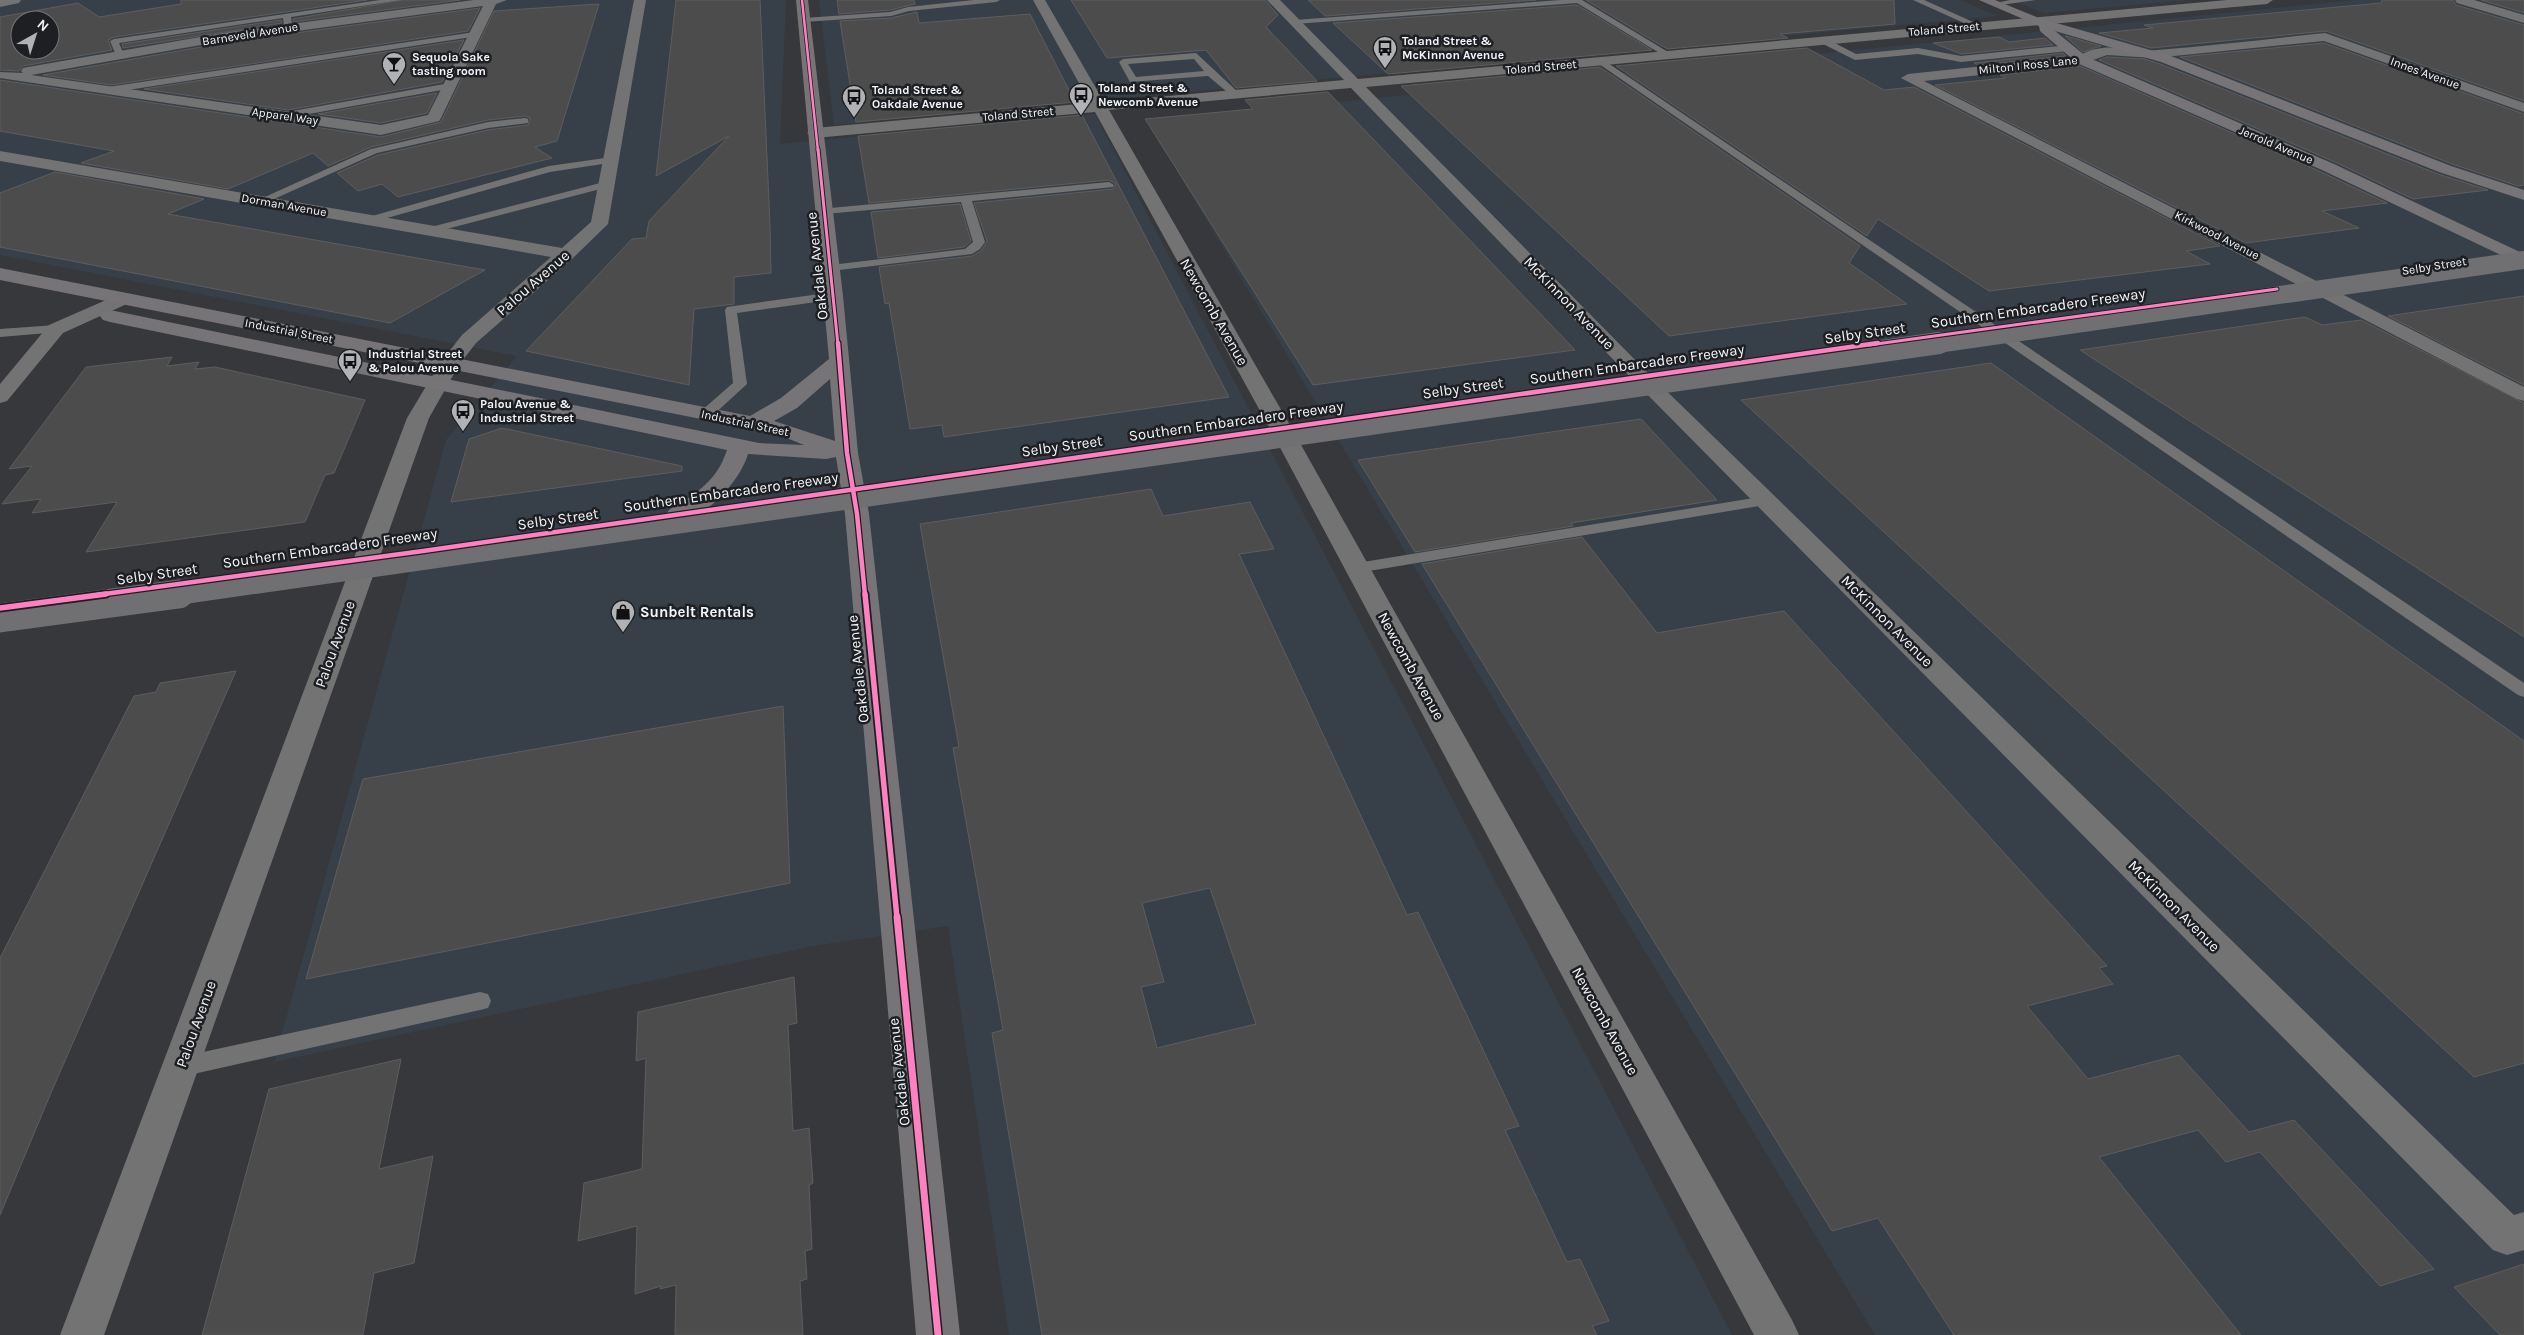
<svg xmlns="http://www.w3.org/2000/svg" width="2524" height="1335" font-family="Karla,sans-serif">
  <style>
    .built { fill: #374049; fill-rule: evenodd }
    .building { fill: #4d4c4d; stroke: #5e5d5e; fill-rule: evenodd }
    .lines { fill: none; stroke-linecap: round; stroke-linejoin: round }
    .lane { fill: #737373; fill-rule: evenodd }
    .street { fill: #737373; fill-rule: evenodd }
    .secondary { fill: #767476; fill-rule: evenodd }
    .highway-bridge-far2 { stroke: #706f71; stroke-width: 18 }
    .highway-bridge-far1 { stroke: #706f71; stroke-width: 22 }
    .highway-bridge { stroke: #706f71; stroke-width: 29 }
    .cycleway-far4-casing { stroke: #1d1f22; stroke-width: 4 }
    .cycleway-far3-casing { stroke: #1d1f22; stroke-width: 5 }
    .cycleway-far2-casing { stroke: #1d1f22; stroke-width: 7 }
    .cycleway-far1-casing { stroke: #1d1f22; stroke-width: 9 }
    .cycleway-casing { stroke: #1d1f22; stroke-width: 10 }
    .cycleway-far4 { stroke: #ff80c0; stroke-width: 2.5 }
    .cycleway-far3 { stroke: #ff80c0; stroke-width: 3 }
    .cycleway-far2 { stroke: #ff80c0; stroke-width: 4.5 }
    .cycleway-far1 { stroke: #ff80c0; stroke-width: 5.5 }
    .cycleway { stroke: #ff80c0; stroke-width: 7 }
    .labels { text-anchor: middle; stroke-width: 5; stroke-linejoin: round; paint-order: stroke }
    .far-street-label { font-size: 12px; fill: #f1f4f8; stroke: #1d1f22 }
    .far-poi-label { font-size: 12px; font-weight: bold; fill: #f1f4f8; stroke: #1d1f22; text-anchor: start }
    .street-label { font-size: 15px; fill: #f1f4f8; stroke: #1d1f22 }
    .poi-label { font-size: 15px; font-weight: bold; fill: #f1f4f8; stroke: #1d1f22; text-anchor: start }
  </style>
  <rect width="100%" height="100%" fill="#36383b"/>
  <g class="built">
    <path d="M0 0H786L780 144 1095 114 1732 1335H1009L948 926 813 946 274 1062 446 440 517 356 0 255ZM20 20H50V50H20Z"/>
    <polygon points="819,0 1960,0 1998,16 834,125"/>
    <polygon points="2012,0 2190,0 2044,13"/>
    <polygon points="2355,0 2524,0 2524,1335 1875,1335 1147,121"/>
  </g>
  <g class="building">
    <path d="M181 0H367L114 37 108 40 112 50 23 66 19 71 0 70V17L78 3 99 17 181 4ZM20 20H50V50H20Z"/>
    <polygon points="403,0 460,0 293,22 293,19"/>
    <polygon points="676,0 760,0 770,225 771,273 734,277 734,304 694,309 689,385 526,351 632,239 646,238 649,221 729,136 656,176"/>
    <polygon points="837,0 914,0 915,4 890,10 839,14"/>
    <polygon points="1071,0 1265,0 1278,15 1266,27 1317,81 1236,88 1206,50 1107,58"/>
    <polygon points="1308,0 1536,0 1325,16"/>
    <polygon points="1586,0 1894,0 1895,24 1780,34 1788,38 1667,49"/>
    <polygon points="2382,0 2453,0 2456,5 2524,25 2524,101 2326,31 2151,48 2099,33 2153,28 2144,25 2381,3"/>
    <polygon points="2481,0 2524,0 2524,13"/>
    <polygon points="599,4 557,141 535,147 552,158 398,197 382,184 358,191 337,173 378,155 488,130 528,125 530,118 525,116 488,120 371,147 328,166 313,153 228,189 81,163 114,151 0,131 0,80 381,137 441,122 494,11"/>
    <polygon points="1577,5 1652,50 1388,74 1333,23"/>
    <polygon points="480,8 468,31 111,85 43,75 229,42"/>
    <polygon points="917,12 919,23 1030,14 1075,102 856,122 840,21 891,18"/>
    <polygon points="281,20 282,23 123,48 122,44"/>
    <polygon points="2065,36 2066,36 2101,46 2083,52"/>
    <polygon points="1999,37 2009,42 2045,38 2053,45 1961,54 1933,43"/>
    <polygon points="464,40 442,82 288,110 144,89"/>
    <polygon points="2324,43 2524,114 2524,185 2518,186 2452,164 2180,57"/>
    <polygon points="1807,48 1884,90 1914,87 2220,246 2186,251 2210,264 1989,291 1878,219 1867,236 1616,66"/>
    <polygon points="2063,53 2066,56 1979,65 1974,63"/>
    <polygon points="2107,57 2145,59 2160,64 2438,174 2488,190 2413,199 2335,162 2099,60"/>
    <polygon points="2080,66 2321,172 2387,203 2322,211 2359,228 2246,243 1935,85 2006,78 2000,75"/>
    <polygon points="1600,67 1860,246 1849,263 1907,304 1669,336 1401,86"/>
    <polygon points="1328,92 1575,350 1313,385 1145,119 1253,109 1245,100"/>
    <polygon points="437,93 427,113 381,123 318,114"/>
    <polygon points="1082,115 1229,397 944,437 942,425 910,429 889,303 885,304 879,267 972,256 981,251 987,241 974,203 1113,189 1116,184 1109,180 869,203 858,136"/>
    <polygon points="55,172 204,199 168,214 485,270 390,323 0,247 0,193"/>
    <polygon points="960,204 971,241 964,247 878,258 871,212"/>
    <polygon points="2524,296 2524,385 2388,316"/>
    <polygon points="2305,317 2322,325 2361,320 2524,403 2524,637 2080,350"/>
    <polygon points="172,357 167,366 199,362 195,369 215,367 365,400 334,473 325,475 305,522 86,552 117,502 32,513 41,499 2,504 32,466 9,469 86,367"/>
    <polygon points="1991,363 2524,741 2524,1063 2474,1077 1741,400"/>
    <polygon points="1641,419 1717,500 1571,523 1573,526 1415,552 1358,460"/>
    <polygon points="502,428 682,466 682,471 451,502 469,439"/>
    <path d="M1151 489 1163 516 1250 502 1274 549 1239 554 1407 915 1418 912 1519 1126 1505 1130 1567 1262 1580 1259 1609 1321 1592 1326 1597 1335H1042L992 1033 1003 1030 953 748 959 747 920 524ZM1210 888 1256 1024 1157 1048 1141 987 1164 982 1142 903Z"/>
    <polygon points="1582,537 1657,633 1784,611 2107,966 2099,968 2113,984 2027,1006 2088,1079 2179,1055 2249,1132 2294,1120 2434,1269 2380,1286 2260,1152 2226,1162 2198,1130 2099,1157 2241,1335 1954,1335 1878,1218 1832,1231 1422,564"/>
    <polygon points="236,671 53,1088 0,1215 0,958 134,696 156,692 160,683"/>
    <polygon points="783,706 790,883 306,979 363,779"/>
    <polygon points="794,977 797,1023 788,1025 793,1131 809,1128 813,1183 809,1185 812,1249 805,1251 807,1279 800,1281 803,1335 675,1335 676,1285 660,1289 661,1286 635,1294 637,1226 578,1241 584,1183 642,1169 646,1058 636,1061 638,1012"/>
    <polygon points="401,1059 379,1169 433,1156 414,1263 374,1273 363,1335 202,1335 269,1089"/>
    <polygon points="2524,1264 2524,1335 2500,1335 2454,1287"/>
  </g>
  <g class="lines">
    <g class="lane">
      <polygon points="380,0 401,0 291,17 292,26 288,28 284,26 283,18 119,43 124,55 120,58 116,55 110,41 114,39"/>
      <polygon points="974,0 1000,0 996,2 909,11 891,16 804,22 800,20 804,18 890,12 908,7"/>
      <polygon points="1561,0 1582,0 1673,55 1666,57 1577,3 1295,24 1291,22 1295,20"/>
      <polygon points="1913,0 1924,0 1982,26 1975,28"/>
      <polygon points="2010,0 2035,0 1994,6 1990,4"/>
      <polygon points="475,32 479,34 478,36 108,93 104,90 108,87"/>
      <polygon points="1821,39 1827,39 1856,54 1918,48 1961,56 2069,45 2073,48 2069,51 1961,62 1918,54 1855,60 1821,43"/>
      <path d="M1196 53 1239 93V97H1233L1208 76 1130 82 1119 62 1123 59ZM1194 59 1204 71 1136 77 1128 64Z"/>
      <polygon points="1602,59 2524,683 2524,697 2518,695 1599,64 1598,62"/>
      <polygon points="450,83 453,84 453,88 281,119 276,116 281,113"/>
      <polygon points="525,118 528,119 528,123 488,128 377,153 265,203 261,204 256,201 371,149 488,122"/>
      <polygon points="612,157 616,158 616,162 550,172 373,222 369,223 364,220 365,218 549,166"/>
      <polygon points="608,181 613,184 612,186 431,233 425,230 427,228"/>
      <polygon points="1109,182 1114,185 1113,187 972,201 985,242 980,249 972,254 831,271 825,268 831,265 965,249 973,242 961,202 824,214 820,213 820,209"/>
      <polygon points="834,292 838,293 838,299 737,313 747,384 711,417 701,417 699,414 701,411 733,383 725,310 727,307"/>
      <polygon points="56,325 60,326 62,329 60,332 0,337 0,329"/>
      <polygon points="1766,496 1771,498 1774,501 1771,504 1357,573 1349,568 1357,563"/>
      <polygon points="480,992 488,994 491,1001 488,1008 480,1010 180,1077 172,1074 168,1067 172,1060 180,1057"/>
    </g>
    <g class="street">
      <polygon points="0,0 21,0 19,3 0,7"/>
      <path d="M474 0H507L496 4 441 118 439 121 381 135 0 78V72L23 73 21 71 23 68 28 67 229 32ZM483 6 428 115 381 125 31 75 229 40Z"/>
      <polygon points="634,0 646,0 608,224 573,258 476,343 459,365 429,418 104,1335 60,1335 407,418 440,363 462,335 551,257 0,161 0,151 562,248 591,222"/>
      <polygon points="1033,0 1045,0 1104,102 1344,80 1267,0 1280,0 1358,79 2227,0 2273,0 2267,4 1366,87 1647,372 2514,1215 2524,1212 2524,1250 2507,1255 2493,1250 1633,380 1351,88 1109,110 1291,427 1792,1320 1799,1335 1754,1335 1269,427 1095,112 815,138 807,133 815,128 1090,103"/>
      <polygon points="2455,0 2474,0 2524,15 2524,23 2457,3"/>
      <path d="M2325 33 2524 103V112L2324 41 2154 58 2107 55 2082 64 1924 81 2524 387V401L2517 399 1901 78 1908 74 2079 56C2105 40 2129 52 2157 50 2213 46 2269 39 2325 33Z"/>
      <polygon points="122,293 129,295 131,299 129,303 63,333 7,401 0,403 0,384 49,325"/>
    </g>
    <g class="secondary">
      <path d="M796 0H808L843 296 858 453 869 514 960 1335H916L845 514 836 457 826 459 748 454C740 482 700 527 670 519L666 514 670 509C696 494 717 481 727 450L110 322 103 320 100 316 103 312 110 310 759 443 804 445 777 434 0 280V268L750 416 781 398 829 359ZM830 379 835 441 774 421 797 408Z"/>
      <polygon points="1979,0 1995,0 2039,18 2171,56 2451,166 2524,190 2524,200 2439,172 2161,62 2055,31 2087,57 2334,164 2524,254 2524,266 2322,170 2077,63 2040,31 2039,26"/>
    </g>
    <polyline class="highway-bridge-far2" points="1930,345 2524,260"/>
    <polyline class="highway-bridge-far1" points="170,595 1939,343"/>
    <polyline class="highway-bridge" points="0,618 179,594"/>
    <g class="cycleway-far4-casing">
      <polyline id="cycleway-far4" points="802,0 818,151"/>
    </g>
    <g class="cycleway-far3-casing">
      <g id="cycleway-far3">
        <polyline points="818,149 838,345"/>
        <polyline points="1869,345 2277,289"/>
      </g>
    </g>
    <g class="cycleway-far2-casing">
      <g id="cycleway-far2">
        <polyline points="838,343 847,453 857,514 865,595"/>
        <polyline points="97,595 423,551 1878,343"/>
      </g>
    </g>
    <g class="cycleway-far1-casing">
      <g id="cycleway-far1">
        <polyline points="865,594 897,918"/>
        <polyline points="0,608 106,594"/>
      </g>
    </g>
    <g class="cycleway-casing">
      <polyline id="cycleway" points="897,917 938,1335"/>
    </g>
    <use href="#cycleway-far4" class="cycleway-far4"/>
    <use href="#cycleway-far3" class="cycleway-far3"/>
    <use href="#cycleway-far2" class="cycleway-far2"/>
    <use href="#cycleway-far1" class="cycleway-far1"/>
    <use href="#cycleway" class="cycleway"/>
  </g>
  <defs>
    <g id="bus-pin" transform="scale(1.25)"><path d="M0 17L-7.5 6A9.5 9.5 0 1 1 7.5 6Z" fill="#b0b2b6" stroke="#1d1f22"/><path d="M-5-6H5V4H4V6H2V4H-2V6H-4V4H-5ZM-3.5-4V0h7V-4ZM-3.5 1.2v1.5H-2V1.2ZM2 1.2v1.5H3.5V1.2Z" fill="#111"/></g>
    <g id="bar-pin" transform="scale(1.25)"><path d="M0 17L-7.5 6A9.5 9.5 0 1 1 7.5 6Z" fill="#b0b2b6" stroke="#1d1f22"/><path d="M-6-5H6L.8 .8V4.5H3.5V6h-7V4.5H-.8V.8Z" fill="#111"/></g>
    <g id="shop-pin" transform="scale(1.25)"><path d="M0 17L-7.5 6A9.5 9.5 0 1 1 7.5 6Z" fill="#b0b2b6" stroke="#1d1f22"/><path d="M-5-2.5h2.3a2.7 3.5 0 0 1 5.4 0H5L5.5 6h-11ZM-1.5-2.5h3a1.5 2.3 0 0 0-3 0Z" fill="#111"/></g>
  </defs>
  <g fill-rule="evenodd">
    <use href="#bus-pin" x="1385" y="48"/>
    <use href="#bar-pin" x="394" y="64"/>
    <use href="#bus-pin" x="1081" y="95"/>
    <use href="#bus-pin" x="854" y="97"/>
    <use href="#bus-pin" x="350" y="361"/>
    <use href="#bus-pin" x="463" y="411"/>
    <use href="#shop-pin" x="623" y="612"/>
  </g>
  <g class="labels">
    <g class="far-street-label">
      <text transform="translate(1944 29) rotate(-5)" y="4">Toland Street</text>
      <text transform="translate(250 34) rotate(-9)" y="4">Barneveld Avenue</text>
      <text transform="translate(2028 65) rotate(-6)" y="4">Milton I Ross Lane</text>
      <text transform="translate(1541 67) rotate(-5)" y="4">Toland Street</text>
      <text transform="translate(2425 73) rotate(20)" y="4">Innes Avenue</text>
      <text transform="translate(1018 114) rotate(-5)" y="4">Toland Street</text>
      <text transform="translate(285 116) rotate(8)" y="4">Apparel Way</text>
      <text transform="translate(2276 145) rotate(23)" y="4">Jerrold Avenue</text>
      <text transform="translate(284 205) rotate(10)" y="4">Dorman Avenue</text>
      <text transform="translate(2217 235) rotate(27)" y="4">Kirkwood Avenue</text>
      <text transform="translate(2434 266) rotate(-9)" y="4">Selby Street</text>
      <text transform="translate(289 331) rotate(11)" y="4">Industrial Street</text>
      <text transform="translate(745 423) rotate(12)" y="4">Industrial Street</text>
    </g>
    <g class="far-poi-label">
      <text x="1402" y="45">Toland Street &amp;<tspan x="1402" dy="14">McKinnon Avenue</tspan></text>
      <text x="412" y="61">Sequoia Sake<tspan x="412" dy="14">tasting room</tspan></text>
      <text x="1098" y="92">Toland Street &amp;<tspan x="1098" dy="14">Newcomb Avenue</tspan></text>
      <text x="872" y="94">Toland Street &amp;<tspan x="872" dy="14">Oakdale Avenue</tspan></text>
      <text x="368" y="358">Industrial Street<tspan x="368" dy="14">&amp; Palou Avenue</tspan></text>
      <text x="480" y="408">Palou Avenue &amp;<tspan x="480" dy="14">Industrial Street</tspan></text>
    </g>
    <g class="street-label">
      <text transform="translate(817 266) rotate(-96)" y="5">Oakdale Avenue</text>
      <text transform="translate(533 283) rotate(-41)" y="5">Palou Avenue</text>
      <text transform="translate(1569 303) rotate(46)" y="5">McKinnon Avenue</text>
      <text transform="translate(2038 308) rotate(-8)" y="5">Southern Embarcadero Freeway</text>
      <text transform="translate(1214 312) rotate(60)" y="5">Newcomb Avenue</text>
      <text transform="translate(1865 333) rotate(-8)" y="5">Selby Street</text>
      <text transform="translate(1637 364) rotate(-8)" y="5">Southern Embarcadero Freeway</text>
      <text transform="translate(1463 388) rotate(-8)" y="5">Selby Street</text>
      <text transform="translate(1236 421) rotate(-8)" y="5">Southern Embarcadero Freeway</text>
      <text transform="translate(1062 446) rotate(-8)" y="5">Selby Street</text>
      <text transform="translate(731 492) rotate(-8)" y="5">Southern Embarcadero Freeway</text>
      <text transform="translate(558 519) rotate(-8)" y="5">Selby Street</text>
      <text transform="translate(330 548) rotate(-8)" y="5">Southern Embarcadero Freeway</text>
      <text transform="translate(157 574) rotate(-8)" y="5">Selby Street</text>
      <text transform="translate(1887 621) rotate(45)" y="5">McKinnon Avenue</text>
      <text transform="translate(335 644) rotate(-70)" y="5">Palou Avenue</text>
      <text transform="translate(1411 666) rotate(61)" y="5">Newcomb Avenue</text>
      <text transform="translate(858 669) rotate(-96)" y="5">Oakdale Avenue</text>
      <text transform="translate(2174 906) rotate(45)" y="5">McKinnon Avenue</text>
      <text transform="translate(1605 1021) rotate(61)" y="5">Newcomb Avenue</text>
      <text transform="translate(196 1024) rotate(-70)" y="5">Palou Avenue</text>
      <text transform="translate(899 1072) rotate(-96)" y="5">Oakdale Avenue</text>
    </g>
    <g class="poi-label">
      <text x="640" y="617">Sunbelt Rentals</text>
    </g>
  </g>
  <g transform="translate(35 35) rotate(39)"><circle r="24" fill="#1d1f22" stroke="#727478"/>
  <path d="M0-4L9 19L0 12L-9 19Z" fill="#b0b2b6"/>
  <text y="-8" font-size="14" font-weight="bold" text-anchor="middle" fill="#f1f4f8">N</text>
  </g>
</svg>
